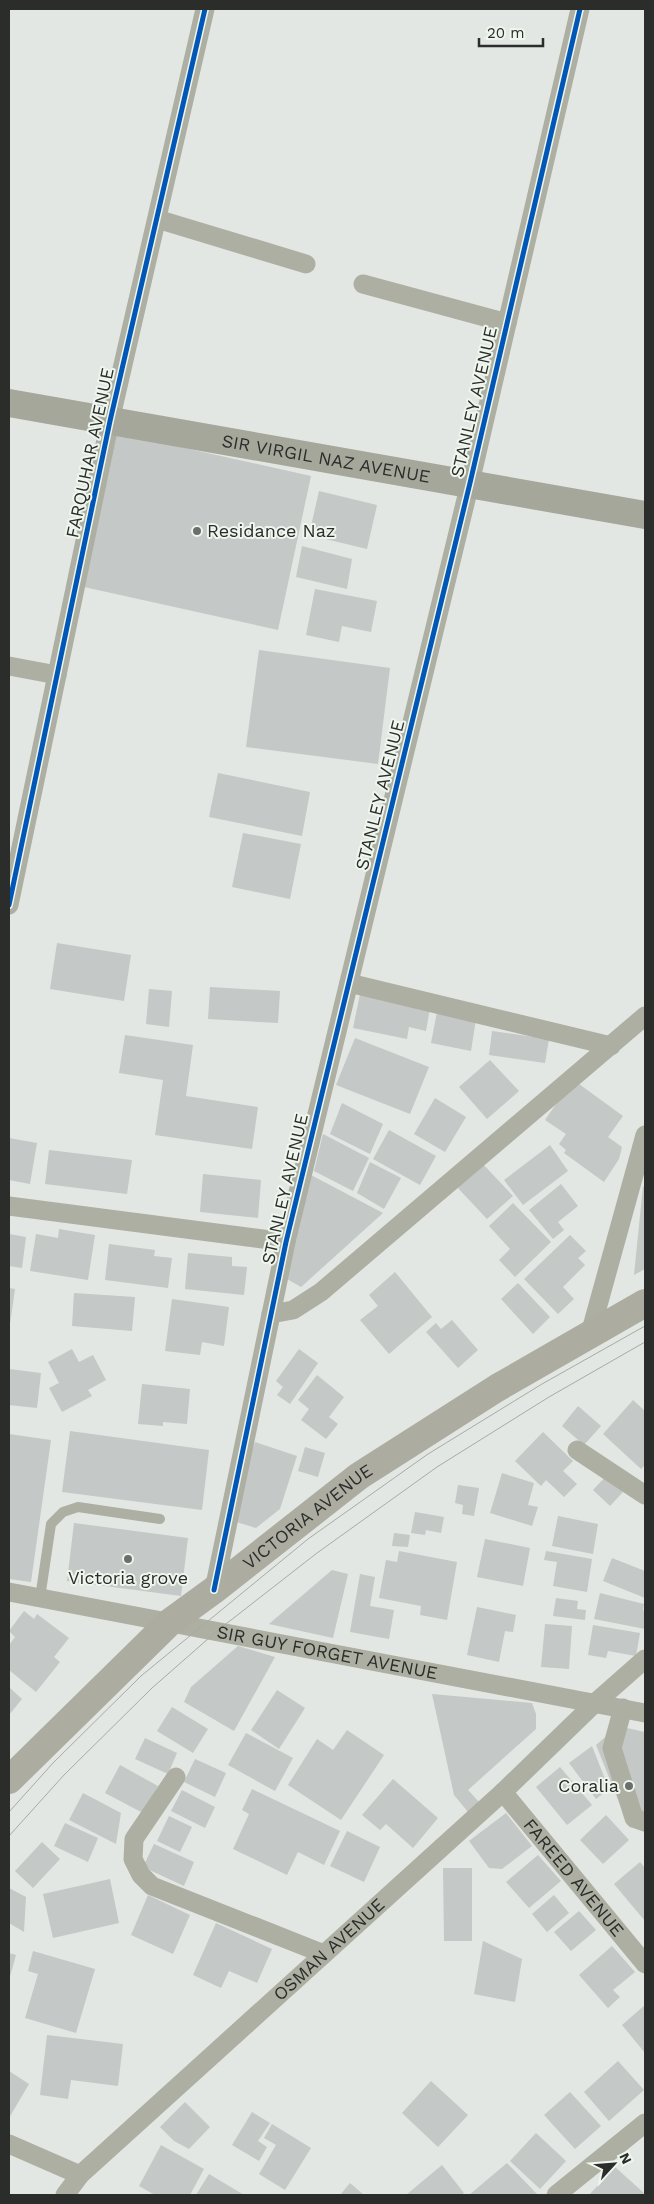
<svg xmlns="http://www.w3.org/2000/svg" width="654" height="2204" font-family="'Work Sans',sans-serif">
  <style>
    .building { fill: #c4c8c6 }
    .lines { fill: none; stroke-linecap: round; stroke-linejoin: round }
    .service { stroke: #adafa2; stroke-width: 10 }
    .minor { stroke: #adafa2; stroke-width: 19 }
    .secondary { stroke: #acada0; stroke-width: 28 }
    .primary { stroke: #a5a79a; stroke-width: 28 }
    .tram { stroke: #a8aba2; stroke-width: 1 }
    .cycleway-casing { stroke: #eef6ee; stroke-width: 8 }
    .cycleway { stroke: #0057b8; stroke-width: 5 }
    .poi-dot { fill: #6b6e6b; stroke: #eef6ee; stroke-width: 2 }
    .labels { text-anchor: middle; stroke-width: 4; stroke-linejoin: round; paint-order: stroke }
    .street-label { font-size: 18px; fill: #2a2d2a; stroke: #eef6ee }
    .poi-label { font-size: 18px; fill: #2a2d2a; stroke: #eef6ee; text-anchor: start }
  </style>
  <rect width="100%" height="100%" fill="#e3e7e3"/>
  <g class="building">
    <polygon points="117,433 311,476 278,630 84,587"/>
    <polygon points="319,491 377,505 367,549 309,535"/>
    <polygon points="302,546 352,559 347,589 296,577"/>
    <polygon points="315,589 377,601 371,632 342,626 339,642 306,635"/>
    <polygon points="259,650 390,668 378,764 246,747"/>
    <polygon points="218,773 310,792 302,836 209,817"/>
    <polygon points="243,833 301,844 290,899 232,887"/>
    <polygon points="57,943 131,955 124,1001 50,989"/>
    <polygon points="210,987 280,991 278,1023 208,1019"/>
    <polygon points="149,989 172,991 169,1027 146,1024"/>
    <polygon points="360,994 430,1008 426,1031 409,1027 407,1039 353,1028"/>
    <polygon points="437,1012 476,1019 471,1051 431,1043"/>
    <polygon points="492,1031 549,1039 545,1063 489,1055"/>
    <polygon points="125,1035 193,1045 186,1096 258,1107 252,1149 155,1135 163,1080 119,1073"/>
    <polygon points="355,1038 429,1067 410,1114 336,1085"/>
    <polygon points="490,1060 519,1091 487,1119 459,1087"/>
    <polygon points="570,1084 579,1084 623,1116 608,1137 622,1147 619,1159 604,1182 564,1153 566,1150 559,1144 566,1134 545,1120"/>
    <polygon points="435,1098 466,1117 445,1152 414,1134"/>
    <polygon points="342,1103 383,1124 370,1154 330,1134"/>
    <polygon points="389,1130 436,1156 420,1185 373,1159"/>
    <polygon points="323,1134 369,1158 353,1191 314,1171"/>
    <polygon points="9,1138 37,1143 30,1184 9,1180"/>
    <polygon points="550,1145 568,1171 523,1205 504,1180"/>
    <polygon points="49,1150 132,1160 127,1194 45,1184"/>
    <polygon points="370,1162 401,1178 384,1209 357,1193"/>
    <polygon points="481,1162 513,1196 487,1219 456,1186"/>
    <polygon points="203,1174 261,1180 258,1218 200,1212"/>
    <polygon points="311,1175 383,1213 301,1287 287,1279"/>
    <polygon points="561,1184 578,1206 558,1222 564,1230 553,1239 529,1210"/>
    <polygon points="643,1186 645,1189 645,1269 634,1275"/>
    <polygon points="513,1203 551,1242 515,1277 499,1260 510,1249 489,1226"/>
    <polygon points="59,1229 95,1235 88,1280 30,1271 36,1234 58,1238"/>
    <polygon points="9,1234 26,1237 22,1268 9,1266"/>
    <polygon points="570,1235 586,1251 578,1258 585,1265 563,1287 574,1299 558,1314 524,1279"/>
    <polygon points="109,1244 155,1250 154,1256 172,1258 168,1288 105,1280"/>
    <polygon points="188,1253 232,1257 232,1266 247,1267 244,1295 185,1289"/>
    <polygon points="395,1272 432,1317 389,1354 360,1320 378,1306 369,1295"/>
    <polygon points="518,1283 550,1317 533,1334 501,1299"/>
    <polygon points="9,1288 15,1289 10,1324 9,1324"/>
    <polygon points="74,1293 135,1297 132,1331 72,1326"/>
    <polygon points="172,1299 229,1307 224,1346 202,1342 200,1355 165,1351"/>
    <polygon points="452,1320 478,1350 458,1368 426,1332 436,1323 441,1329"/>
    <polygon points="72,1349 79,1362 93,1355 106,1380 88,1390 92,1396 62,1412 49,1388 59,1383 48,1362"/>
    <polygon points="299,1349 318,1363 290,1404 277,1395 283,1387 276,1381"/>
    <polygon points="9,1369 41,1373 37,1408 9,1405"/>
    <polygon points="317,1375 344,1397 329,1417 338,1424 326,1439 301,1420 309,1409 298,1400"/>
    <polygon points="142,1384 190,1389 187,1424 163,1422 163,1426 138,1424"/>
    <polygon points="633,1400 645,1411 645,1465 641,1469 603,1434"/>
    <polygon points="578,1406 601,1426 584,1445 562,1426"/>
    <polygon points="70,1431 209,1450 202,1510 62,1492"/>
    <polygon points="543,1432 573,1461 563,1471 577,1484 564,1497 546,1480 541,1486 515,1461"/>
    <polygon points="9,1434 51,1440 31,1582 9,1579"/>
    <polygon points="255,1442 297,1456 280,1509 256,1528 230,1520"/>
    <polygon points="305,1447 325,1453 318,1477 298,1471"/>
    <polygon points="502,1473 534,1483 528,1505 538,1507 532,1526 490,1513"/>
    <polygon points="606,1476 623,1492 610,1506 593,1490"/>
    <polygon points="458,1485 479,1488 474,1516 462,1514 463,1505 455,1503"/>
    <polygon points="415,1512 444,1517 441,1533 426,1530 425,1535 411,1533"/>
    <polygon points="558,1516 598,1524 593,1554 552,1546"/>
    <polygon points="74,1523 188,1538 181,1596 67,1581"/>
    <polygon points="394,1533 410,1535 408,1547 392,1546"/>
    <polygon points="485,1539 530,1548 523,1586 477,1577"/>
    <polygon points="399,1551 457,1562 447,1620 420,1615 421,1606 379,1598 386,1560 397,1562"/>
    <polygon points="546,1551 592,1559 587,1592 553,1586 557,1562 544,1560"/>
    <polygon points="612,1558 645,1571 645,1598 603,1581"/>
    <polygon points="332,1570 348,1574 333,1638 269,1624"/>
    <polygon points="360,1574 375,1577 370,1606 394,1610 389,1639 350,1632"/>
    <polygon points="600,1593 644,1604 643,1610 645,1611 645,1629 594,1619"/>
    <polygon points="556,1598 578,1601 577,1609 586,1610 585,1620 553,1616"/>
    <polygon points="477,1607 516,1615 513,1632 505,1631 499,1662 467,1655"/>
    <polygon points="24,1611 34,1619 37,1614 69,1638 54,1657 60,1662 36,1692 9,1670 9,1645 15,1637 9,1631"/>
    <polygon points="545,1624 572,1626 569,1669 541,1667"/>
    <polygon points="593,1625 640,1633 636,1656 608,1651 606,1658 588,1655"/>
    <polygon points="238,1646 275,1657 234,1731 184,1702 191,1687"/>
    <polygon points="9,1687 22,1699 9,1715"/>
    <polygon points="277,1690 305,1708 279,1749 251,1730"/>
    <polygon points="432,1694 532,1703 536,1714 536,1729 468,1790 479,1802 468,1812 454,1795"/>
    <polygon points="172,1707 208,1729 193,1753 157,1731"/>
    <polygon points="618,1726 645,1732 645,1831 629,1827 596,1745"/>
    <polygon points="347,1730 384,1755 341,1820 288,1785 317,1739 333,1750"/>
    <polygon points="246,1733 293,1758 275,1791 228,1765"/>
    <polygon points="145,1738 177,1753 168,1774 135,1759"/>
    <polygon points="592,1746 609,1789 596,1799 569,1763"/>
    <polygon points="195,1759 226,1773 215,1797 184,1782"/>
    <polygon points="120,1765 158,1786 143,1813 105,1793"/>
    <polygon points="560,1767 592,1805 567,1825 536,1787"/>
    <polygon points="393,1779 438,1818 413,1848 386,1824 380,1830 362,1815"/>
    <polygon points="252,1789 340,1831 324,1865 298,1852 287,1875 233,1849 249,1814 242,1810"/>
    <polygon points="182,1790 215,1807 205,1828 171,1811"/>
    <polygon points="83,1793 121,1813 116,1844 69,1820"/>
    <polygon points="506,1813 532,1846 502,1869 489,1868 469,1841"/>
    <polygon points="606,1815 629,1840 603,1864 580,1840"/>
    <polygon points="169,1816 192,1827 180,1852 157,1841"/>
    <polygon points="65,1823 98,1838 88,1862 54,1846"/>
    <polygon points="347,1831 380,1847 364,1882 330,1866"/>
    <polygon points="42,1842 60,1859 33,1888 15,1871"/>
    <polygon points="154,1844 194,1862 184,1886 143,1867"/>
    <polygon points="538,1855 561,1881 529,1908 506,1882"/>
    <polygon points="640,1862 645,1868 645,1921 614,1884"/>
    <polygon points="443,1868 472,1868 472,1941 444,1941"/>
    <polygon points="110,1879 119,1923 53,1938 43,1894"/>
    <polygon points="9,1888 26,1897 24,1932 9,1923"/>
    <polygon points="148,1895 190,1915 173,1954 131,1935"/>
    <polygon points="554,1895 569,1913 547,1932 532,1914"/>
    <polygon points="579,1911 596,1930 571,1951 554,1932"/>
    <polygon points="216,1923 272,1949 257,1983 229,1971 221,1988 193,1975"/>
    <polygon points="483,1941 522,1959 515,2002 474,1994"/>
    <polygon points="612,1946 635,1972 613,1990 620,1997 608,2008 579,1975"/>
    <polygon points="33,1951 95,1969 76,2033 25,2018 38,1974 28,1971"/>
    <polygon points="9,1953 16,1955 9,1980"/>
    <polygon points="645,2005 645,2053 622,2025"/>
    <polygon points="47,2035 123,2044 118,2086 71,2080 68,2099 40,2095"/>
    <polygon points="618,2061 644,2090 609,2121 584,2092"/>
    <polygon points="9,2071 29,2084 9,2118"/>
    <polygon points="431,2081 468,2115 438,2147 402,2113"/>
    <polygon points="570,2092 601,2126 575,2149 544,2115"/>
    <polygon points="185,2102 210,2127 189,2149 174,2141 160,2127"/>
    <polygon points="252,2112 270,2123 258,2141 267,2147 259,2161 232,2145"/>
    <polygon points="272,2124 311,2148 285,2190 259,2174 276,2145 264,2138"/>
    <polygon points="536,2133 566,2161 540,2189 510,2161"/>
    <polygon points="161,2145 204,2169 190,2195 155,2195 139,2186"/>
    <polygon points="507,2163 538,2195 469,2195"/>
    <polygon points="442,2165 464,2193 461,2195 406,2195"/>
    <polygon points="615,2167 644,2193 642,2195 589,2195"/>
    <polygon points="209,2174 244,2195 196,2195"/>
    <polygon points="350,2183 364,2195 340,2195"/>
  </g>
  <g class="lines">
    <polyline class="service" points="40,1598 51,1524 63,1512 78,1507 160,1519"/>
    <g class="minor">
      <polyline points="157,219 306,264"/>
      <polyline points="363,284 507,323"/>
      <polyline points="9,666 57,675"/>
      <polyline points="9,905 110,421 205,9"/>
      <polyline points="349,983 611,1046"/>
      <polyline points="9,1206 286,1242"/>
      <polyline points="271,1314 293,1310 321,1292 645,1016"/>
      <polyline points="590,1334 645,1135"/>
      <polyline points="577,1450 645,1495"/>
      <polyline points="214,1590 286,1242 470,483 580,9"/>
      <path id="s1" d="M9 1592 645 1713"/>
      <polyline points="623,1708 612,1748 634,1818 645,1822"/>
      <polyline points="176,1777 134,1839 133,1859 141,1875 152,1886 324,1954"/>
      <path id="s2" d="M503 1792 645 1964"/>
      <polyline points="9,2144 80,2175"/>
      <path id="s3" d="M65 2195 80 2175 503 1792 595 1703 645 1659"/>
      <polyline points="556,2195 645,2123"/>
    </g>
    <path class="secondary" id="s4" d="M9 1780 170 1622 214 1590 359 1476 497 1388 645 1303"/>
    <path class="primary" id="s5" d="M9 403 645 515"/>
    <g class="tram">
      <polyline points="9,1812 53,1763 141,1676 308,1539 428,1454 542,1384 645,1326"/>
      <polyline points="9,1836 64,1775 152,1688 217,1631 317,1553 437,1467 549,1397 645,1342"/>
    </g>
    <g class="cycleway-casing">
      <g id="cycleway">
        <polyline points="9,905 110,421 205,9"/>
        <polyline points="214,1590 286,1242 470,483 580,9"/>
      </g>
    </g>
    <use href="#cycleway" class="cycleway"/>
  </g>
  <g class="poi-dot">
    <circle cx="197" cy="531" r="5"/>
    <circle cx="128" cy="1559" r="5"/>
    <circle cx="629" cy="1786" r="5"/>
  </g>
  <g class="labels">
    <g class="street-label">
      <text transform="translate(474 402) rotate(-77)" y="6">STANLEY AVENUE</text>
      <text transform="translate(90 453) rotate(-78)" y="6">FARQUHAR AVENUE</text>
      <text dy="6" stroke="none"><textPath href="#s5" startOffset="322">SIR VIRGIL NAZ AVENUE</textPath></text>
      <text transform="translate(380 795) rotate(-76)" y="6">STANLEY AVENUE</text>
      <text transform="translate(285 1189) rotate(-77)" y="6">STANLEY AVENUE</text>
      <text dy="6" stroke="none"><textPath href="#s4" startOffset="399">VICTORIA AVENUE</textPath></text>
      <text dy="6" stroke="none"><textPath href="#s1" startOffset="324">SIR GUY FORGET AVENUE</textPath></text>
      <text dy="6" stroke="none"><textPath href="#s2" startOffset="111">FAREED AVENUE</textPath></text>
      <text dy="6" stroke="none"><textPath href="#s3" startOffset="361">OSMAN AVENUE</textPath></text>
    </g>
    <g class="poi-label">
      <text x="207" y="537">Residance Naz</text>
      <text x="128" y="1584" text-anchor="middle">Victoria grove</text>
      <text x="619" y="1792" text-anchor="end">Coralia</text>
    </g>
  </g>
  <rect width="654" height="2204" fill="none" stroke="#2a2d2a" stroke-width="20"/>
  <g transform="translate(614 2164) rotate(64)" stroke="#eef6ee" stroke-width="4" paint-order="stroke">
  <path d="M0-4L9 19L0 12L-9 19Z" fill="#2a2d2a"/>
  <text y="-8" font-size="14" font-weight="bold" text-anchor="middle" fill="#2a2d2a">N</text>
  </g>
  <path d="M479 38v8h64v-8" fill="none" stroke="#2a2d2a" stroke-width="2.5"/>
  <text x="487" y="38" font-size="15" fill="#2a2d2a" stroke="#eef6ee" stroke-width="4" paint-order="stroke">20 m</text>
</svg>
